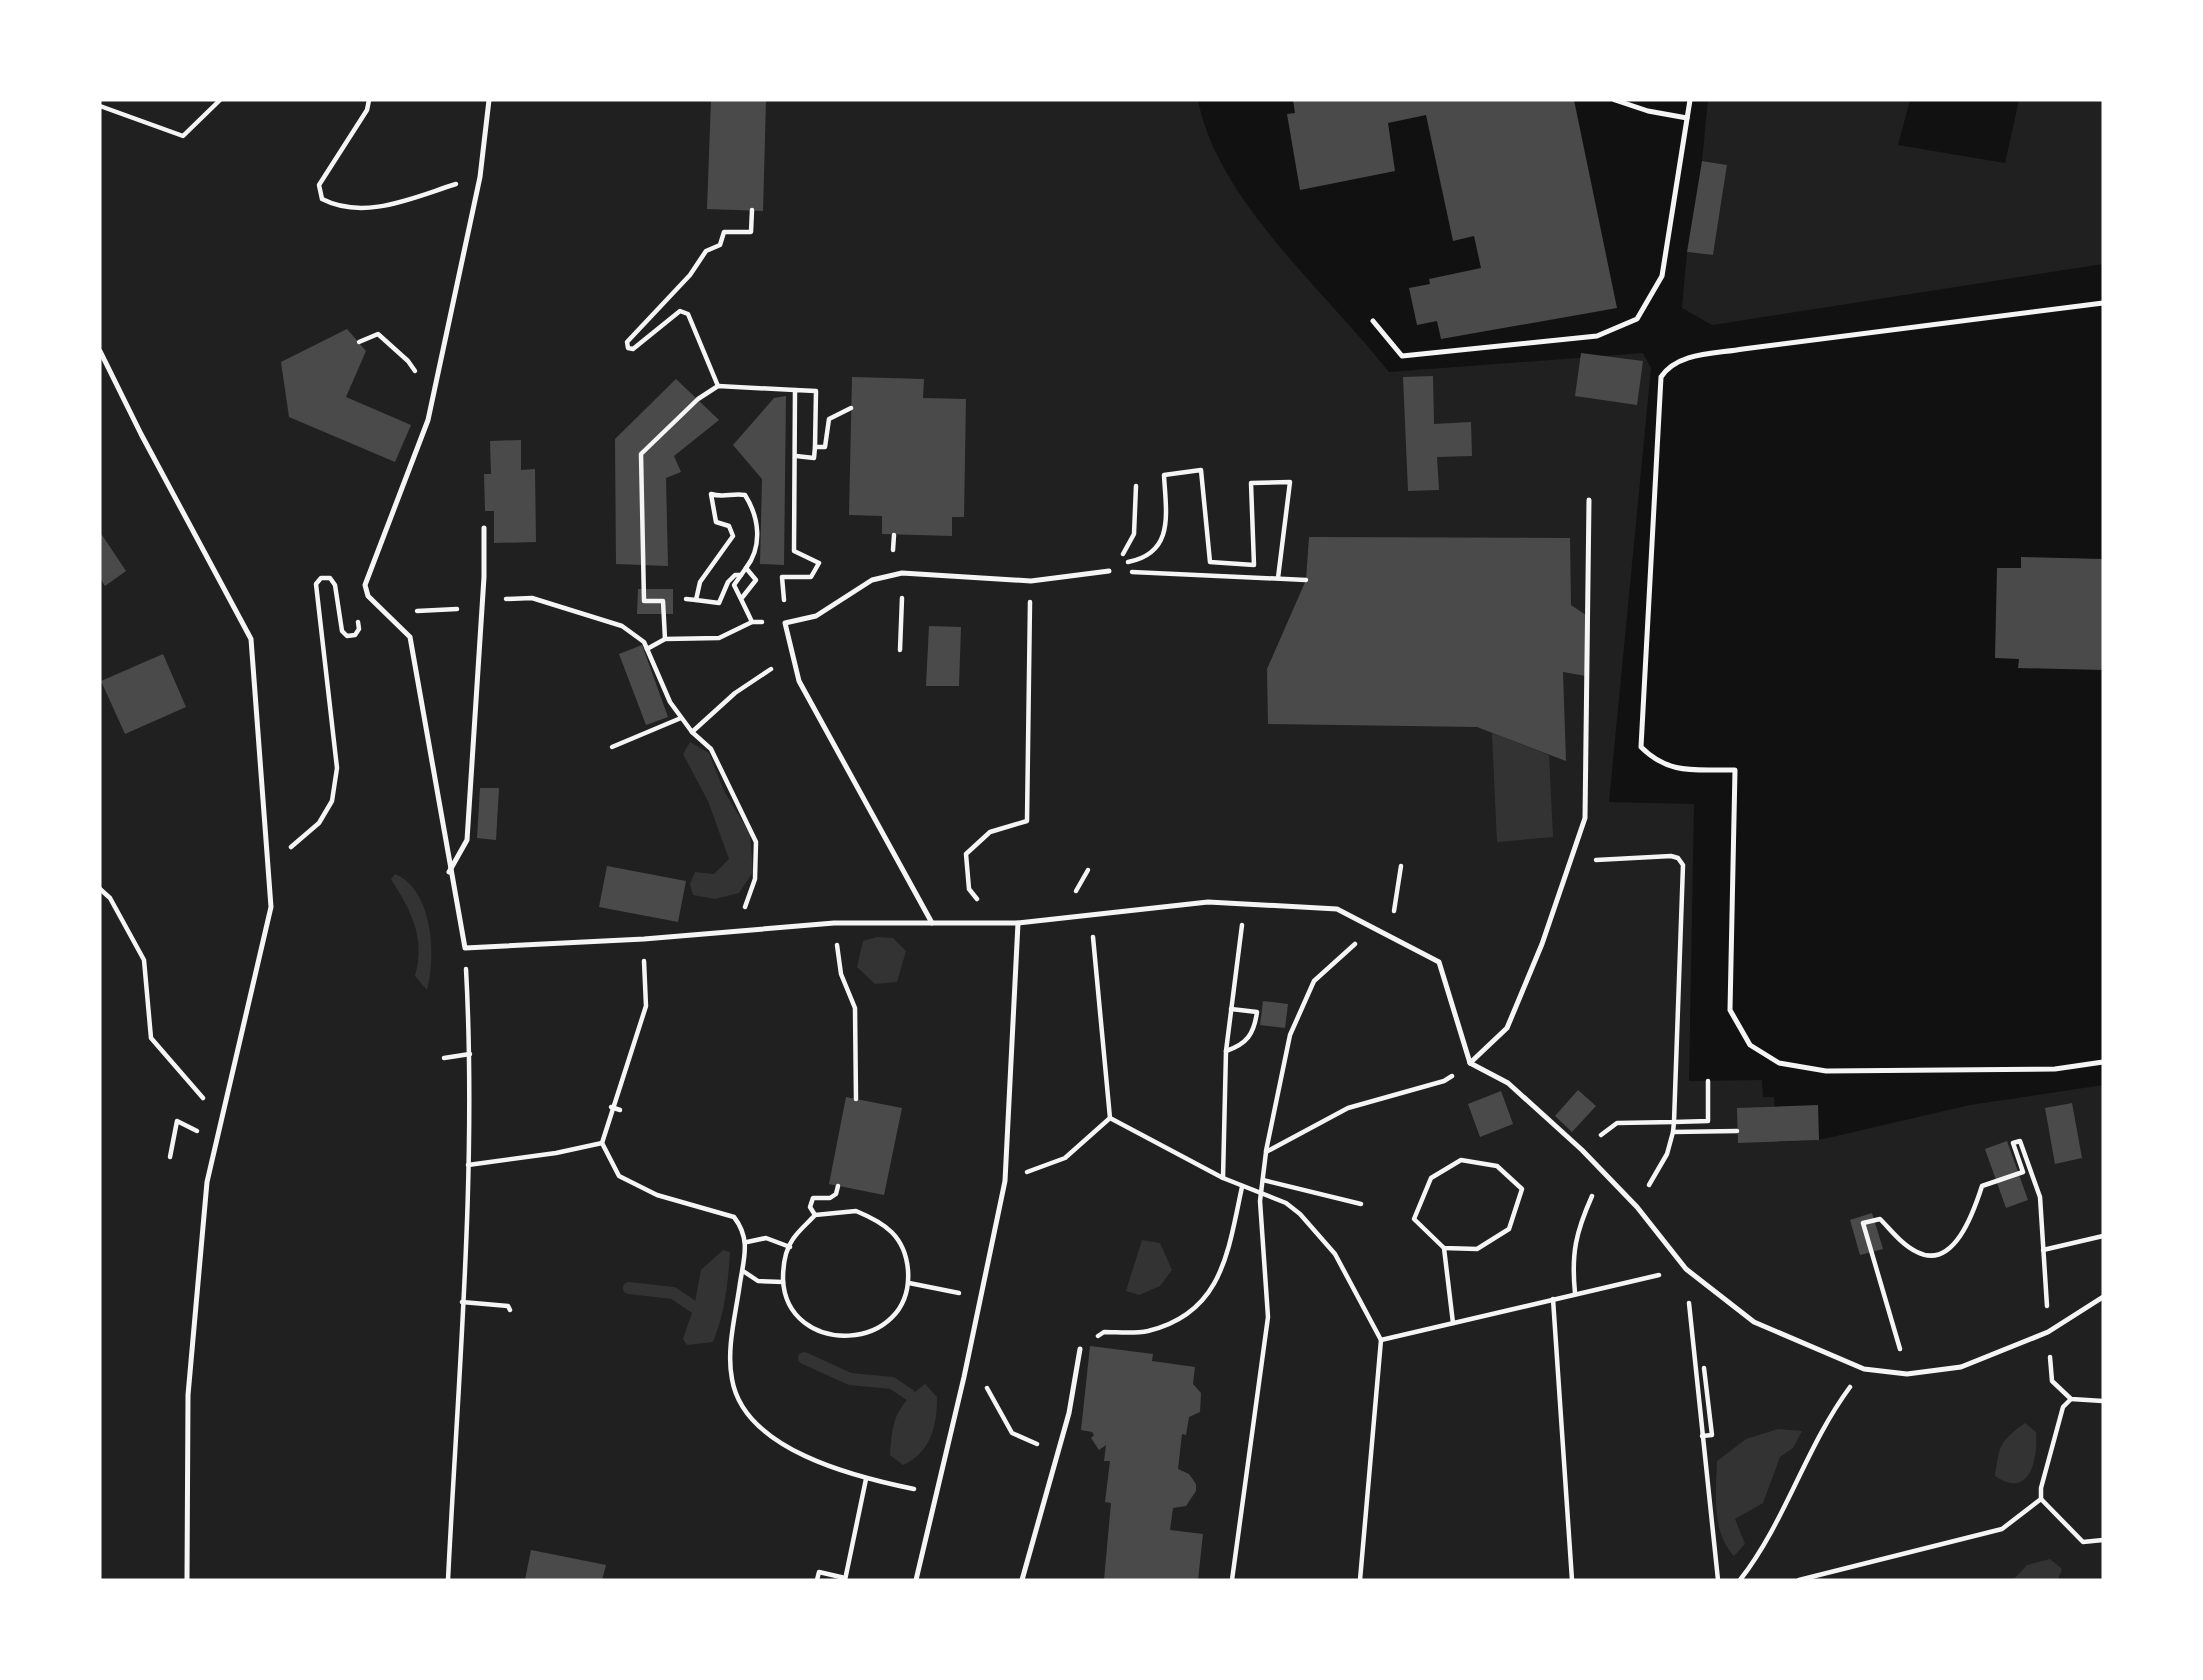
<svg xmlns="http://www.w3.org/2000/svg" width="2203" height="1680" font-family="'Work Sans',sans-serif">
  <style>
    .green { fill: #202020 }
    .water { fill: #333 }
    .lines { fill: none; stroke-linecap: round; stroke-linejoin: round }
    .stream { stroke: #333; stroke-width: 12 }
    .building { fill: #4a4a4a }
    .path { stroke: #f5f5f5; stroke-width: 4.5 }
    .service { stroke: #f5f5f5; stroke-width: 5 }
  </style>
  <rect width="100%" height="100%" fill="#111"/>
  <g class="green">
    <path d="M100 100H1198C1217 200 1327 293 1389 372L1643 353 1651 368 1609 802 1694 804 1689 1081 1762 1080 1763 1097H1774L1778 1142 1819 1140 1970 1105 2103 1085V1580H100Z"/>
    <polygon points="1708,100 1910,100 1898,145 2005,163 2019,100 2103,100 2103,264 1712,325 1682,308 1687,252 1713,255 1727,165 1702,161"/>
  </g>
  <g class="water">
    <polygon points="1492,733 1549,755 1553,837 1497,842"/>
    <polygon points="690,742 709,753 724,791 750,834 753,872 739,893 715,899 693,895 690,884 695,872 714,874 729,859 708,801 683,754"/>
    <path d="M395 874C432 889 437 955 427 990L415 976C426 938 411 911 391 879Z"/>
    <polygon points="877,937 893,938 906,951 897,982 875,984 857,967 863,941"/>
    <polygon points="1142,1240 1160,1243 1172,1270 1160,1286 1139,1295 1126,1291"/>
    <path d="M723 1250 730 1252C728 1283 725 1313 713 1342L687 1345 683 1339 694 1307 701 1270Z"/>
    <path d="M925 1384 937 1397C937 1426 931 1452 903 1465L890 1455C892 1419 896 1406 925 1384Z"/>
    <path d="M2025 1423 2036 1432C2038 1459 2030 1500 1995 1476 1999 1445 2000 1441 2025 1423Z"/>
    <path d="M1778 1429 1802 1431 1793 1448 1780 1457 1763 1503 1735 1519 1745 1544 1734 1556C1711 1531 1716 1493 1717 1461L1746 1439Z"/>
    <polygon points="2050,1559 2062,1569 2058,1580 2013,1580 2027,1565"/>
  </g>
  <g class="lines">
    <g class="stream">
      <polyline points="629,1288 673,1293 694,1307"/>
      <polyline points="804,1358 850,1379 892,1383 910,1395"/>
    </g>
  </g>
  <g class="building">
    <polygon points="711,100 766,100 763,211 707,209"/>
    <polygon points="1293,100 1574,100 1617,308 1441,339 1437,321 1417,325 1409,288 1430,284 1429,279 1481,268 1474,236 1453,241 1426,115 1388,123 1395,171 1300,190 1287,114 1295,113"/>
    <polygon points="1702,161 1727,165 1713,255 1687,252"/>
    <polygon points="347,329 366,351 346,397 411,425 395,462 289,417 281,362"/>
    <polygon points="1581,353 1643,361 1637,405 1575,396"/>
    <polygon points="1433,376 1434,424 1471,422 1472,456 1437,457 1439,490 1408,491 1403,377"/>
    <polygon points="852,377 924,379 923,398 966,399 964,517 952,517 952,536 882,534 882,516 849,515"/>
    <polygon points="676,379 719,420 674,456 681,472 666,478 668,566 616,564 615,439"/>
    <polygon points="786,396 784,565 760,564 762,479 733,445 774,398"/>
    <polygon points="521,440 521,470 535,469 536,542 494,543 494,511 485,511 484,474 491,474 490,441"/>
    <polygon points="100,532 126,571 105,586 100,578"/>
    <polygon points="1309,537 1570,538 1571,605 1586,615 1586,676 1563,672 1566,761 1477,727 1268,724 1267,669 1306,580"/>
    <polygon points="2021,557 2103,559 2103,670 2018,668 2019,659 1995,658 1997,568 2021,568"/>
    <polygon points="638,589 673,589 673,614 637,614"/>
    <polygon points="929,626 961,627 959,686 926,686"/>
    <polygon points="642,645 668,717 646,725 619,654"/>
    <polygon points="163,654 186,707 125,734 101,681"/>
    <polygon points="480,788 499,788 496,840 477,838"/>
    <polygon points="607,866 686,881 678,922 599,907"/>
    <polygon points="1263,1001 1288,1004 1285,1028 1260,1025"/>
    <polygon points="1578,1090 1596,1106 1572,1132 1555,1116"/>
    <polygon points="1501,1091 1513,1124 1480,1137 1468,1104"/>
    <polygon points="846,1097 902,1108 884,1195 829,1184"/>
    <polygon points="2072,1103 2082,1158 2055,1164 2045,1108"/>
    <polygon points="1818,1105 1819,1140 1738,1143 1737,1108"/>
    <polygon points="2007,1141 2028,1200 2006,1208 1985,1149"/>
    <polygon points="1872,1213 1883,1249 1860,1255 1850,1220"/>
    <polygon points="1090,1346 1153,1354 1152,1361 1195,1367 1193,1384 1201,1393 1200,1412 1189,1417 1186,1435 1182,1434 1178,1469 1189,1474 1196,1484 1196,1491 1186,1506 1173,1508 1170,1530 1203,1534 1198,1580 1104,1580 1111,1503 1105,1502 1110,1461 1104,1461 1106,1445 1099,1450 1091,1438 1094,1435 1092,1432 1081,1430"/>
    <polygon points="531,1550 606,1565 602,1580 525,1580"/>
  </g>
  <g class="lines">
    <g class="path">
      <path d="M369 100 367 110 319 185 322 199C365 221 414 197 456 184"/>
      <polyline points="100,106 183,136 220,100"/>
      <polyline points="359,342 378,334 408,361 415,371"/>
      <polyline points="718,386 688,314 680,311 633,349 628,348 627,342 690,275 706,251 720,245 724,232 751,232 752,210"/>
      <polyline points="796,456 814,458 815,447"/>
      <polyline points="893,550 894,535"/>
      <polyline points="1123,554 1134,534 1136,486"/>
      <path d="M1128 562C1175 553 1166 513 1164 475L1201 470 1210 562 1254 565 1251 483 1290 482 1278 578"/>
      <polyline points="1132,572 1306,580"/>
      <path d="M741 575H735L728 582 719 603 696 600 700 582 733 536 729 526 716 522 711 494C723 498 732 493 745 495 759 517 763 546 746 568"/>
      <polyline points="506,599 532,598 622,626 644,642 670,702 692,732 735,693 771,669"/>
      <polyline points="686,599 696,600"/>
      <path d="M741 599 756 580 746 568 734 585C740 597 746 609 752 622"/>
      <polyline points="784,600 782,577 811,577 819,563 794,551 795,390 816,391 815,447 825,447 829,419 851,408"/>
      <polyline points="417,611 457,609"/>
      <polyline points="665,639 663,601 644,601 641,454 698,399 718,386 795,390"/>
      <polyline points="647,649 665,639 719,638 752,622 762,622"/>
      <polyline points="900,650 902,598"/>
      <polyline points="692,732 711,749 756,842 755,879 745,907"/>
      <polyline points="612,747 681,718"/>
      <polyline points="291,847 319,823 332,801 337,768 316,584 321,578 330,578 335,585 342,631 347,636 355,635 359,629 358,622"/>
      <polyline points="1596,860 1671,856 1678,858 1683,865 1674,1122 1617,1123 1601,1135"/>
      <polyline points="100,889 110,898 144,960 151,1038 203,1098"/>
      <polyline points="1076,891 1088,870"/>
      <polyline points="977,899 969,889 966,854 990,832 1027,821 1030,602"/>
      <polyline points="1394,911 1401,866"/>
      <polyline points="1093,937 1110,1118 1223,1178 1286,1203 1300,1214 1335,1254 1381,1340 1659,1275"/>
      <polyline points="837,945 841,974 855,1008 856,1099"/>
      <path d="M644 961 646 1006 602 1143 619 1176 657 1195 734 1217C751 1239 744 1258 740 1283 736 1313 726 1349 732 1379 744 1450 855 1477 914 1489"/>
      <path d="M1226 1051C1247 1044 1254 1034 1257 1012L1231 1009"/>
      <polyline points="444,1058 470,1054"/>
      <polyline points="611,1107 620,1110"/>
      <polyline points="1673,1132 1674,1122 1708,1121 1708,1081"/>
      <polyline points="1266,1151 1290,1035 1314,981 1355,944"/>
      <polyline points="170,1157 177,1121 197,1131"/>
      <polygon points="1461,1160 1497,1166 1522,1189 1509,1229 1477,1249 1444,1248 1414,1219 1431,1178"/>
      <polyline points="468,1165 556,1153 602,1143"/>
      <polyline points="1027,1172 1065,1158 1110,1118"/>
      <polyline points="1223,1178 1226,1051 1242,925"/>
      <polyline points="1263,1180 1361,1204"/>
      <polyline points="1649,1185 1667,1154 1673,1132 1737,1131"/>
      <path d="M856 1211C885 1223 905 1236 908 1270 914 1354 786 1358 783 1279 783 1265 785 1250 793 1239 799 1230 808 1223 815 1215Z"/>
      <polyline points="815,1215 810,1207 813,1198 830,1198 836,1194 838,1186"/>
      <polyline points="747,1242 766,1238 790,1247"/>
      <polyline points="1444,1248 1453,1323"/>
      <polyline points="2043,1250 2103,1236"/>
      <polyline points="743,1271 758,1281 783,1282"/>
      <polyline points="909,1283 959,1293"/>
      <path d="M1575 1293C1571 1253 1576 1232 1592 1196"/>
      <polyline points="1553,1299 1572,1580"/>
      <polyline points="462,1302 508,1306 510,1310"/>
      <polyline points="1689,1303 1718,1580"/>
      <path d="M1098 1336 1104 1332C1118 1332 1134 1334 1148 1331 1223 1313 1228 1251 1242 1187"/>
      <path d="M1900 1349 1863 1223 1880 1219C1891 1230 1902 1245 1917 1252 1954 1271 1974 1211 1982 1186L2023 1172 2013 1143 2020 1141 2040 1197 2047 1306"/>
      <polyline points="2050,1357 2052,1381 2071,1399 2103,1401"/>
      <polyline points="987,1388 1012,1433 1037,1444"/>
      <polyline points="1702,1436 1712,1435 1704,1368"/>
      <polyline points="2041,1499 2041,1488 2063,1407 2071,1399"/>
      <path d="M448 1580C458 1377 477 1172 466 969"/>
      <polyline points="817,1580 819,1572 845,1578"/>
      <polyline points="845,1580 866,1479"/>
      <polyline points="1232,1580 1268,1317 1260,1201 1266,1152 1348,1108 1444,1081 1452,1076"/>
      <polyline points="1360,1580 1381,1340"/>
      <path d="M1740 1580C1786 1521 1805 1448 1850 1387"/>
      <polyline points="1799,1580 2002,1529 2041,1499 2083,1542 2103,1540"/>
    </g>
    <g class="service">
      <polyline points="489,100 480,177 428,420 365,585 368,596 410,637 465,948 644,939 834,923 1018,923 1208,902 1337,909 1439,962 1470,1063 1508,1083 1582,1150 1637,1207 1686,1269 1754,1322 1864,1369 1907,1374 1961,1367 2048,1332 2103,1297"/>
      <polyline points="1615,100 1648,111 1687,118"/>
      <path d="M2103 303 1743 349C1715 354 1678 352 1661 377L1641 747C1670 776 1697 769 1735 770L1730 1010 1750 1045 1779 1063 1826 1071 2055 1069 2103 1062"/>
      <polyline points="1373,321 1402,356 1597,336 1637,319 1662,276 1690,100"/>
      <polyline points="100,351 141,434 251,639 271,907 207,1182 188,1395 187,1580"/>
      <polyline points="449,872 467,840 484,577 484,528"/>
      <polyline points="932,923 799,681 785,623 816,616 872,580 902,573 1031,581 1109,571"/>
      <polyline points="1470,1063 1507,1028 1542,944 1585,818 1589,500"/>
      <polyline points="916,1580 964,1377 1005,1181 1018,923"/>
      <polyline points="1022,1580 1069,1413 1080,1349"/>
    </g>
  </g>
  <rect width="2203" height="1680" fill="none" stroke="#ffffff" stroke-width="203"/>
</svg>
